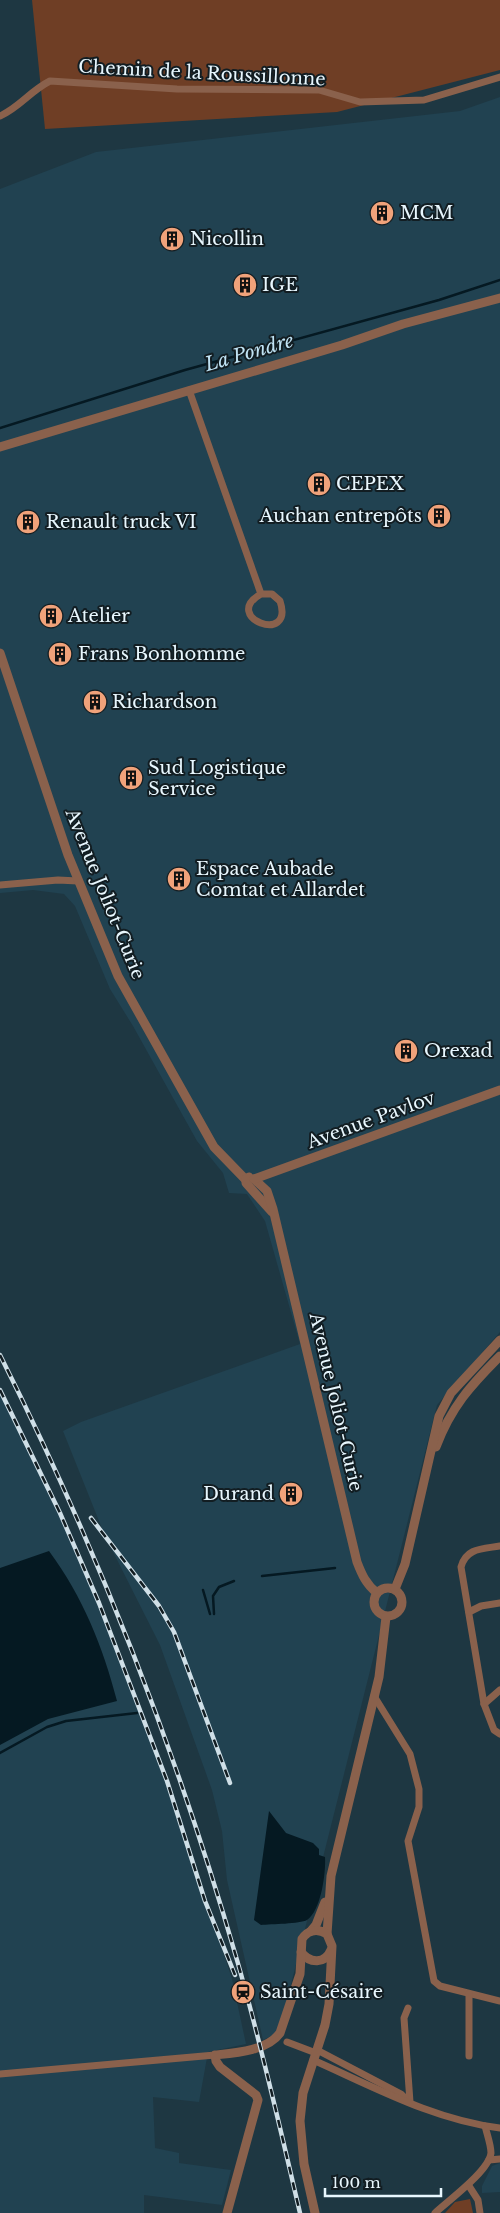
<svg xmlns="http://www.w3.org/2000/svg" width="500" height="2213" font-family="'Libre Baskerville',serif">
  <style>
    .built { fill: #214251 }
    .green { fill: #6f3e25 }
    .water { fill: #051922 }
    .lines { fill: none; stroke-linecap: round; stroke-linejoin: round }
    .stream { stroke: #051922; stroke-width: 2.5 }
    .minor { stroke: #8a614c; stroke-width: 7 }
    .tertiary { stroke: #8a614c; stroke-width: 9 }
    .rail-casing { stroke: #cfdfe7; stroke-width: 4.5 }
    .rail { stroke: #121d22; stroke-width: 2.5; stroke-dasharray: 8; stroke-linecap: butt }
    .labels { text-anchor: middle; stroke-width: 4; stroke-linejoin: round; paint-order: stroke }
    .street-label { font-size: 18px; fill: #e8f7fe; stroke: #121d22 }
    .poi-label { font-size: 18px; fill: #e8f7fe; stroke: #121d22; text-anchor: start }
    .water-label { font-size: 19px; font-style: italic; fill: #c0e3f4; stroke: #121d22 }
  </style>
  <rect width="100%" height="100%" fill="#1e3742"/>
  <g class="built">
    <polygon points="500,97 500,1332 437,1405 279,2032 263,2040 227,1880 222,1831 212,1790 160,1645 105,1536 63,1431 81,1422 300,1344 265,1221 247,1194 229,1193 223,1173 197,1141 133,1026 110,989 75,906 64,894 33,890 0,893 0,189 96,152 460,111"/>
    <polygon points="0,1393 25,1437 69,1530 145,1718 232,1979 246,2044 208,2052 199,2102 153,2097 155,2148 179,2153 179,2163 231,2170 222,2205 144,2195 144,2213 0,2213"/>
    <polygon points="500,2163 500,2192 482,2193 482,2186 492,2166"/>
  </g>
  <g class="green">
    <polygon points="32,0 500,0 500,70 337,112 45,129"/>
    <polygon points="470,2199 473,2213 445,2213 455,2202"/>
  </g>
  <g class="water">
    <path d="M49 1551C83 1597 103 1647 117 1701L48 1719 0 1745V1568Z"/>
    <path d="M269 1811 286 1833 313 1843 319 1849V1855L325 1857C326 1873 321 1911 307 1920 300 1924 271 1924 261 1925L254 1920Z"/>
  </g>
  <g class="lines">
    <g class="stream">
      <polyline points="0,428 185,370 439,300 500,280"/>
      <polyline points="262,1576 335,1568"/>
      <polyline points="203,1590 210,1614"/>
      <polyline points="214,1614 213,1596 219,1587 234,1581"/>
      <polyline points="0,1753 47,1727 66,1721 137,1713"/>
    </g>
    <g class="minor">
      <path d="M0 116C20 107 30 91 50 81L177 89 319 90 360 102 424 100 500 77"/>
      <path d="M189 390 261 594C220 617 295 646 280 601L272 594H261"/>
      <polyline points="0,885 58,880 78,881"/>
      <path d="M500 1546C482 1549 466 1548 461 1567L484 1704 494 1730 500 1734"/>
      <polyline points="469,1612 481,1606 500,1603"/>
      <polyline points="374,1696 410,1754 419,1789 419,1807 408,1841 434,1981 440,1986 500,2001"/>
      <polyline points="484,1704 500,1690"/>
      <polyline points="408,2008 404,2018 410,2102"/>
      <polyline points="287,2042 316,2053"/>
      <polyline points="317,2050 401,2094 409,2102"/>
      <polyline points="469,2056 469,1994"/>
      <path d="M313 2060C374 2087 434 2120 500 2128"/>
      <polyline points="0,2074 215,2055"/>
      <polyline points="489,2160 500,2159"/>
      <polyline points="469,2186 478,2200 480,2213"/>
      <path d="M435 2213C449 2200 489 2171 491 2153 491 2145 487 2134 485 2126"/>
    </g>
    <g class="tertiary">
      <polyline points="0,447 342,345 403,324 500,298"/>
      <polyline points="0,653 68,855 118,976 214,1147 246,1180"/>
      <polyline points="249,1177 246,1179 246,1183 272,1212"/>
      <path d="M254 1179 267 1191 273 1209 357 1562C362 1575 366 1584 377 1593"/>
      <polyline points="254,1179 500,1090"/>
      <path d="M436 1447C451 1407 471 1385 500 1356"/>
      <circle cx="388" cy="1602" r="14"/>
      <polyline points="395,1589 405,1564 439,1416 451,1393 500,1340"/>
      <polyline points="311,1931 316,1925 325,1902"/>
      <polyline points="327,1934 331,1876 379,1677 386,1617"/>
      <path d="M301 1952C310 1964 325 1964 331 1950"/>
      <path d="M227 2213 258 2100 256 2095 220 2067 216 2061 215 2055C235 2053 267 2051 280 2033L300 1974 302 1939C308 1930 317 1928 327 1934L332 1946 329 2004 325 2025 303 2093 300 2121 304 2164 315 2213"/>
    </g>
    <g class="rail-casing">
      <g id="rail">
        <path d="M0 1355C97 1548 177 1752 237 1960 261 2043 280 2128 300 2213"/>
        <polyline points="0,1390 60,1513 99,1603 167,1781 205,1901 235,1975"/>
        <polyline points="91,1518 159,1606 174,1632 230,1783"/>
      </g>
    </g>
    <use href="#rail" class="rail"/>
  </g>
  <defs>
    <g id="building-disc" transform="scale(1.25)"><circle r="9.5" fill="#f0a27a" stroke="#121d22"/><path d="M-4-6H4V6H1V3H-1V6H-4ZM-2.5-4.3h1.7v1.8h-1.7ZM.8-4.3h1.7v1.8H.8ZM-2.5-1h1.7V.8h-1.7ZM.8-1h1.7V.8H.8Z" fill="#111"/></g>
    <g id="station-disc" transform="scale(1.25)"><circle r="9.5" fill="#f0a27a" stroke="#121d22"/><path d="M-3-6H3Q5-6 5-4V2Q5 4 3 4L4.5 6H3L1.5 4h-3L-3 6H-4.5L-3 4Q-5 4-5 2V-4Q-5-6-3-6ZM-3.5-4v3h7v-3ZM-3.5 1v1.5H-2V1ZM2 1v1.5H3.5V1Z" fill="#111"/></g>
  </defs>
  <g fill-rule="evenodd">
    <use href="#building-disc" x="382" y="213"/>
    <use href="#building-disc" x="172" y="239"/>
    <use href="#building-disc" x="245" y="285"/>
    <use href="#building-disc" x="319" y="484"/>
    <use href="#building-disc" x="439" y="516"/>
    <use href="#building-disc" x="28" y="522"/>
    <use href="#building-disc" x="51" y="616"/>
    <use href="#building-disc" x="60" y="654"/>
    <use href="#building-disc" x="95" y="702"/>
    <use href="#building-disc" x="131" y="778"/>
    <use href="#building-disc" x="179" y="879"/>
    <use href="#building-disc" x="406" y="1051"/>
    <use href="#building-disc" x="291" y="1494"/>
    <use href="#station-disc" x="243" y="1992"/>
  </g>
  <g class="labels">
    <g class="street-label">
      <text transform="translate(202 73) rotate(3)" y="6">Chemin de la Roussillonne</text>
      <text transform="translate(105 894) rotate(68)" y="6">Avenue Joliot-Curie</text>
      <text transform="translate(371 1120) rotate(-20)" y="6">Avenue Pavlov</text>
      <text transform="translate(336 1402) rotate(77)" y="6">Avenue Joliot-Curie</text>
    </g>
    <g class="poi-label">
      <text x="400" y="219">MCM</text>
      <text x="190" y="245">Nicollin</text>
      <text x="262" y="291">IGE</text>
      <text x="336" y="490">CEPEX</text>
      <text x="422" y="522" text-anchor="end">Auchan entrepôts</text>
      <text x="46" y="528">Renault truck VI</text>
      <text x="68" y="622">Atelier</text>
      <text x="78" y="660">Frans Bonhomme</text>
      <text x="112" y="708">Richardson</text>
      <text x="148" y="774">Sud Logistique<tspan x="148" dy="21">Service</tspan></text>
      <text x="196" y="875">Espace Aubade<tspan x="196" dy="21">Comtat et Allardet</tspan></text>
      <text x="424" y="1057">Orexad</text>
      <text x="274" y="1500" text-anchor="end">Durand</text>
      <text x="260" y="1998">Saint-Césaire</text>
    </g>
    <g class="water-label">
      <text transform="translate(249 352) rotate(-16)" y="7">La Pondre</text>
    </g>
  </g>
  <path d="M325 2188v8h116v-8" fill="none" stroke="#e8f7fe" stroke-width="2.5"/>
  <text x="332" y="2188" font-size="15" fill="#e8f7fe" stroke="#121d22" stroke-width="4" paint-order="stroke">100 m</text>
</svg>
